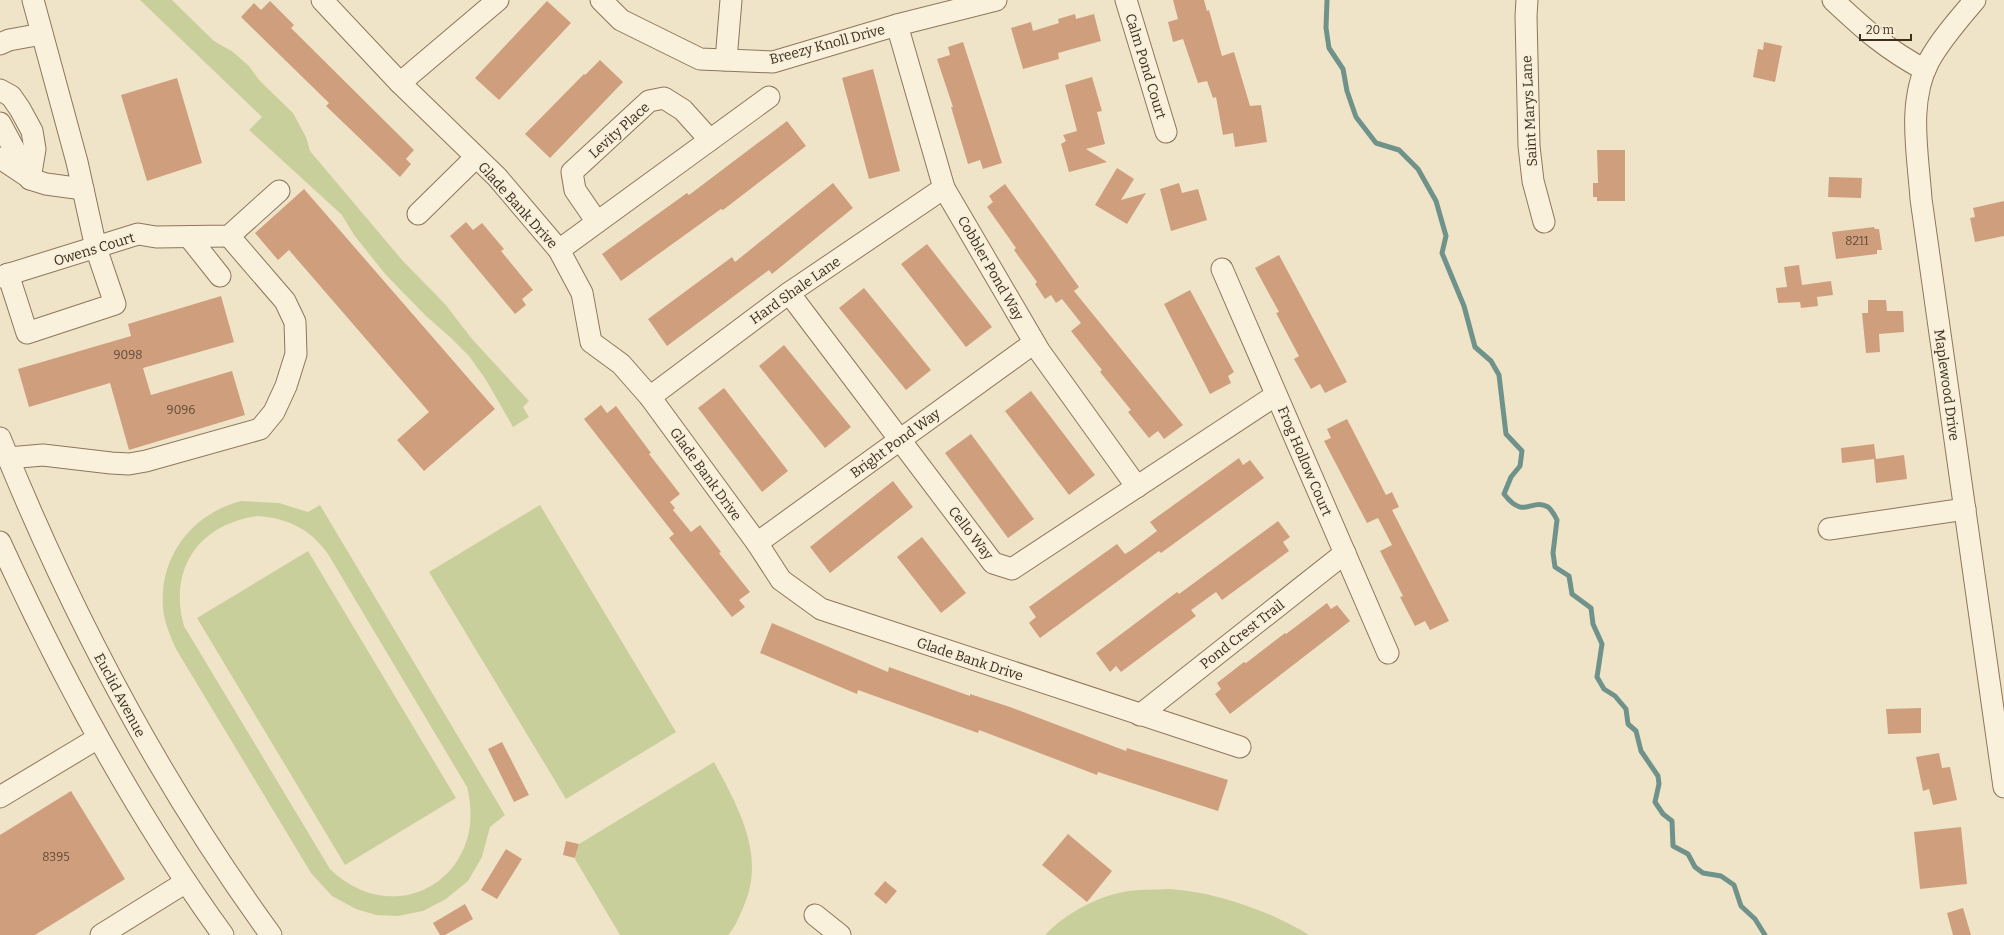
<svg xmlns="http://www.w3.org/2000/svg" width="2004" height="935" font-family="Bitter,serif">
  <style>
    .green { fill: #c9cf9b; fill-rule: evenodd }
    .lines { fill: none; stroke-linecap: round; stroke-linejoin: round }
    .stream { stroke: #6f938a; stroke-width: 5 }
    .building { fill: #cf9f7d }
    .minor-casing { stroke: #8d765c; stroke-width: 23 }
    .minor { stroke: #faf1dc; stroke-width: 21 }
    .labels { text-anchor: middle; stroke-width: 3; stroke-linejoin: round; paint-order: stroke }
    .number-label { font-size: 12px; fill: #624a37 }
    .street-label { font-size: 14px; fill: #3d2e20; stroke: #f7eed8 }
  </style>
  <rect width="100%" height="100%" fill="#f0e4c8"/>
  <g class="green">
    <polygon points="140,0 172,0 214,41 233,52 249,66 259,80 293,113 306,137 310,151 402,260 445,304 472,339 529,401 523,407 529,417 513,427 486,380 469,356 450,337 426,316 386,275 354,235 342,215 249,130 262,117"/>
    <path d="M241 501 279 503 308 512 320 505 505 815 490 827 482 857 468 881 446 899 423 911 398 916 376 915 356 909 332 896 311 873 176 649C170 635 164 622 163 608 159 556 192 514 241 501ZM257 516C288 518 310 529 328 554L467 787C490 876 396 933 330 869L184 626C168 569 199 524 257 516Z"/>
    <polygon points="540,505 676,732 566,799 429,572"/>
    <polygon points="308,551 456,798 345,865 197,618"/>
    <path d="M714 762C738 807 767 856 743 908 739 917 735 928 728 935H620L575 859 579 844Z"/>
    <path d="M1170 889C1215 892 1271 911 1309 935H1045C1066 913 1099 895 1129 891 1143 889 1156 890 1170 889Z"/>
  </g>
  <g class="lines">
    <path class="stream" d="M1327 0 1326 28 1329 48 1343 69 1347 91 1356 117 1376 143 1399 150 1418 169 1436 201 1446 236 1442 253 1464 306 1475 347 1491 361 1499 375 1506 434 1522 451 1520 466 1511 477 1504 494C1525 521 1531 497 1548 507 1552 510 1555 516 1557 520L1553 553 1555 567 1569 576 1572 594 1591 608 1593 624 1602 644 1597 677 1604 689 1615 696 1626 709 1628 724 1636 731 1641 751 1658 776 1659 784 1655 802 1663 814 1672 821 1673 846 1688 854 1695 867 1703 873 1721 876 1734 885 1741 906 1755 919 1765 935"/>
  </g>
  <g class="building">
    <polygon points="1173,0 1204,0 1207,11 1209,10 1222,56 1234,52 1250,106 1261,105 1267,142 1235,147 1233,133 1223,135 1216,97 1213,98 1207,81 1198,83 1183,39 1173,42 1168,22 1178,19"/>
    <polygon points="270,1 294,25 291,28 414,150 406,159 411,164 400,177 326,106 329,103 241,17 254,3 261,10"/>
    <polygon points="547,1 571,23 499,100 475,78"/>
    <polygon points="1075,14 1076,19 1094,14 1101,41 1058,53 1059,59 1023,69 1011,28 1031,22 1033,31 1059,23 1058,19"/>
    <polygon points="963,42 1002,163 983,169 980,160 968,164 951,107 953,107 937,59 950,55 948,47"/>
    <polygon points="1764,42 1782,46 1775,82 1753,77 1758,49 1763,50"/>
    <polygon points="600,60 623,82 550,158 525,134 584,74 585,75"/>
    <polygon points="873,69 900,171 869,179 842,78"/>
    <polygon points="1092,77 1102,111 1097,112 1105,144 1086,149 1107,162 1069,172 1061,144 1066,141 1063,135 1077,131 1065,85"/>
    <polygon points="177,78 202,163 147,181 121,95"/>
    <polygon points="787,121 806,146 723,210 721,209 621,281 602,254 687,193 689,195"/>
    <polygon points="1597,150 1625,150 1625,201 1597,201 1597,197 1593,197 1593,183 1598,183"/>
    <polygon points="1117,168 1134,179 1121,200 1146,193 1127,224 1095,205"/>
    <polygon points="1829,177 1862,178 1861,198 1828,197"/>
    <polygon points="833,183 853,208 772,274 769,270 667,346 648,319 732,257 735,262"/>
    <polygon points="1179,183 1182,193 1198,189 1207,220 1171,231 1160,189"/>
    <polygon points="1005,184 1079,287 1074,291 1183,425 1164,439 1158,431 1149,438 1128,412 1131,410 1100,372 1102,370 1071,331 1081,323 1062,299 1056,303 1051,295 1045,299 1035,284 1037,282 1014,250 1016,248 987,207 993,202 989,196"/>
    <polygon points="304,189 495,409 424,471 397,440 429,412 289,250 278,260 255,233"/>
    <polygon points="2004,201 2004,236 1975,242 1970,218 1975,217 1973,208"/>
    <polygon points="466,222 473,230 482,223 504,249 501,251 533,290 522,299 526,305 515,314 450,236"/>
    <polygon points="1874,227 1875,229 1879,229 1882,250 1877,250 1877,254 1836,259 1832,232"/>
    <polygon points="927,244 992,327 966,347 901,264"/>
    <polygon points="1279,255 1347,382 1325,393 1320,384 1311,389 1294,359 1299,356 1276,313 1279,312 1255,268"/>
    <polygon points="1799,265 1802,285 1831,281 1833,295 1817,297 1818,306 1801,308 1800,302 1778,303 1776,288 1787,287 1784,267"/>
    <polygon points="864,288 931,370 906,390 839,308"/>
    <polygon points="1190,290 1234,372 1228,376 1231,383 1210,394 1164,304"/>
    <polygon points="221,296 234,342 143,368 151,395 232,371 245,415 129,450 110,383 29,407 18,369 131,336 128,324"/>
    <polygon points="1868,300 1886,300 1887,311 1903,311 1904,332 1879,334 1880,352 1866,353 1862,313 1868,313"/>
    <polygon points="784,345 851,427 825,448 759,366"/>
    <polygon points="724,388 788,471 762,492 698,408"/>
    <polygon points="1031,391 1095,475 1069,495 1005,411"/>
    <polygon points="601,405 607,413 616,406 651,453 649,454 680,494 670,502 675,508 673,510 691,532 700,525 721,552 719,553 750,592 739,600 745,607 732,617 669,538 674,534 584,419"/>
    <polygon points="1347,419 1386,495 1392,492 1399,507 1392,510 1449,621 1430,630 1425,621 1415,626 1400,597 1403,596 1380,551 1392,545 1378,518 1367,523 1324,441 1331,438 1327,429"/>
    <polygon points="971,434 1034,519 1008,538 945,453"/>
    <polygon points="1874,444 1876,459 1904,455 1907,479 1876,483 1874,459 1842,463 1841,448"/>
    <polygon points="1239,458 1243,465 1250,460 1264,478 1161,553 1159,551 1040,638 1029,623 1036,617 1029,607 1117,544 1125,554 1133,549 1157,531 1150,522"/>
    <polygon points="893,481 913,507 830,573 810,547"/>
    <polygon points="1278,521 1290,537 1283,542 1289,551 1222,600 1216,592 1191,610 1196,616 1161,642 1121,672 1116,666 1110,672 1096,653 1177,592 1179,594"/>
    <polygon points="922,537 966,593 941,613 897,557"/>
    <polygon points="1327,603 1331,609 1337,605 1350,621 1230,714 1215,694 1221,689 1217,683 1244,662 1246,663 1285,633 1286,634"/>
    <polygon points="772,623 888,672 889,667 970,696 970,694 1010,707 1126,751 1127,748 1228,780 1218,811 1098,772 1097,775 979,730 978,733 858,690 857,694 760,653"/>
    <polygon points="1921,708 1921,733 1888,734 1886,709"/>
    <polygon points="502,742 529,795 514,802 488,749"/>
    <polygon points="1939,753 1942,768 1950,767 1957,800 1933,805 1929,789 1923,791 1916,757"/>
    <polygon points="71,791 125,879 35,935 0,935 0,835"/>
    <polygon points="1961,827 1967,884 1920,889 1914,832"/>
    <polygon points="1068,834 1112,871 1087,902 1042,865"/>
    <polygon points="566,841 579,844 575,858 563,855"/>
    <polygon points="506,849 522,859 497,899 481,890"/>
    <polygon points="885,881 897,891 886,904 874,894"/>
    <polygon points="465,904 473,919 445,935 440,935 433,923"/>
    <polygon points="1963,908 1971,935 1953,935 1947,913"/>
  </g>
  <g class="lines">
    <g class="minor-casing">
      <g id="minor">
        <polyline points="322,0 400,83 497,177 559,250 582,293 591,342 621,364 650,397 757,543 781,580 821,609 1240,747"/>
        <polyline points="601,0 621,20 700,59 773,62 897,25 996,0"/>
        <polyline points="1126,0 1166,132"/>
        <polyline points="1527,0 1526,16 1529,146 1533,181 1544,222"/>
        <path d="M1833 0C1865 30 1886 49 1925 70"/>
        <path d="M1975 0C1959 19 1941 39 1929 61 1907 102 1918 154 1921 199L2004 787"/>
        <polyline points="897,25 944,188 1040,352 1137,487"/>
        <polyline points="0,44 9,40 42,34"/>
        <polyline points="726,60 731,0"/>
        <polyline points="400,83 498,0"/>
        <polyline points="0,90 11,96 20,109 32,131 35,149 30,179 46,184 83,189"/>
        <polyline points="0,123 30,179"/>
        <polyline points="0,158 27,176"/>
        <polyline points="418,214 476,157"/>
        <polyline points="597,222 575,190 572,172 649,101 664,98 683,110 710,140"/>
        <polyline points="189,237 220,276"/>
        <polyline points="559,250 769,97"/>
        <polyline points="1222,269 1388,653"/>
        <polyline points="8,274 27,333 115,304 96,248 77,162 33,0"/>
        <polyline points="0,277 138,234 156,237 229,236 279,191"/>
        <polyline points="789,293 993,563 1012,569 1276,395"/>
        <polyline points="650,397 789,293 944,188"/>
        <path d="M0 438C71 614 159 781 271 935"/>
        <polyline points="8,458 43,455 111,463 129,464 146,461 260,429 274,412 286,386 296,354 295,322 285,301 229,236"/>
        <polyline points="1829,529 1965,509"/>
        <path d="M0 542C63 680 134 812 223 935"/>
        <polyline points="757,543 1034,343"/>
        <polyline points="1140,715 1345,553"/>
        <polyline points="0,797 98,738"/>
        <polyline points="815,915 840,935"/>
        <polyline points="101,935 186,882"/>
      </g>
    </g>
    <use href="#minor" class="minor"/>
  </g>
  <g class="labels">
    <g class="number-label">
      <text x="1857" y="245">8211</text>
      <text x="128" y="359">9098</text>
      <text x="181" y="414">9096</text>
      <text x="56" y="861">8395</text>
    </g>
    <g class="street-label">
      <text transform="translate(827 44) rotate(-15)" y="5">Breezy Knoll Drive</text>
      <text transform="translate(1146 66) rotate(73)" y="5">Calm Pond Court</text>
      <text transform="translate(1529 111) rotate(-93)" y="5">Saint Marys Lane</text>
      <text transform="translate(619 130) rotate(-42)" y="5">Levity Place</text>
      <text transform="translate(518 205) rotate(48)" y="5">Glade Bank Drive</text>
      <text transform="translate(94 249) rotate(-17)" y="5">Owens Court</text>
      <text transform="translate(991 268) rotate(60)" y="5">Cobbler Pond Way</text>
      <text transform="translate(795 290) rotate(-35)" y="5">Hard Shale Lane</text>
      <text transform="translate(1947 385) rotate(82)" y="5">Maplewood Drive</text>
      <text transform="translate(895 443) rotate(-36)" y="5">Bright Pond Way</text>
      <text transform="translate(1305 461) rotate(67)" y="5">Frog Hollow Court</text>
      <text transform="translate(706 474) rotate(54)" y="5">Glade Bank Drive</text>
      <text transform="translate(971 533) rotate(52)" y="5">Cello Way</text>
      <text transform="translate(1242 634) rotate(-38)" y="5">Pond Crest Trail</text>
      <text transform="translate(970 659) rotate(18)" y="5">Glade Bank Drive</text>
      <text transform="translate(120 695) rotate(62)" y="5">Euclid Avenue</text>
    </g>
  </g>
  <path d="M1860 34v6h51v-6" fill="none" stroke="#3d2e20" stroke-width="2"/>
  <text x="1866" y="34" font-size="12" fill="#3d2e20" stroke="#f7eed8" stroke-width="3" paint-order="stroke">20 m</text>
</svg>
